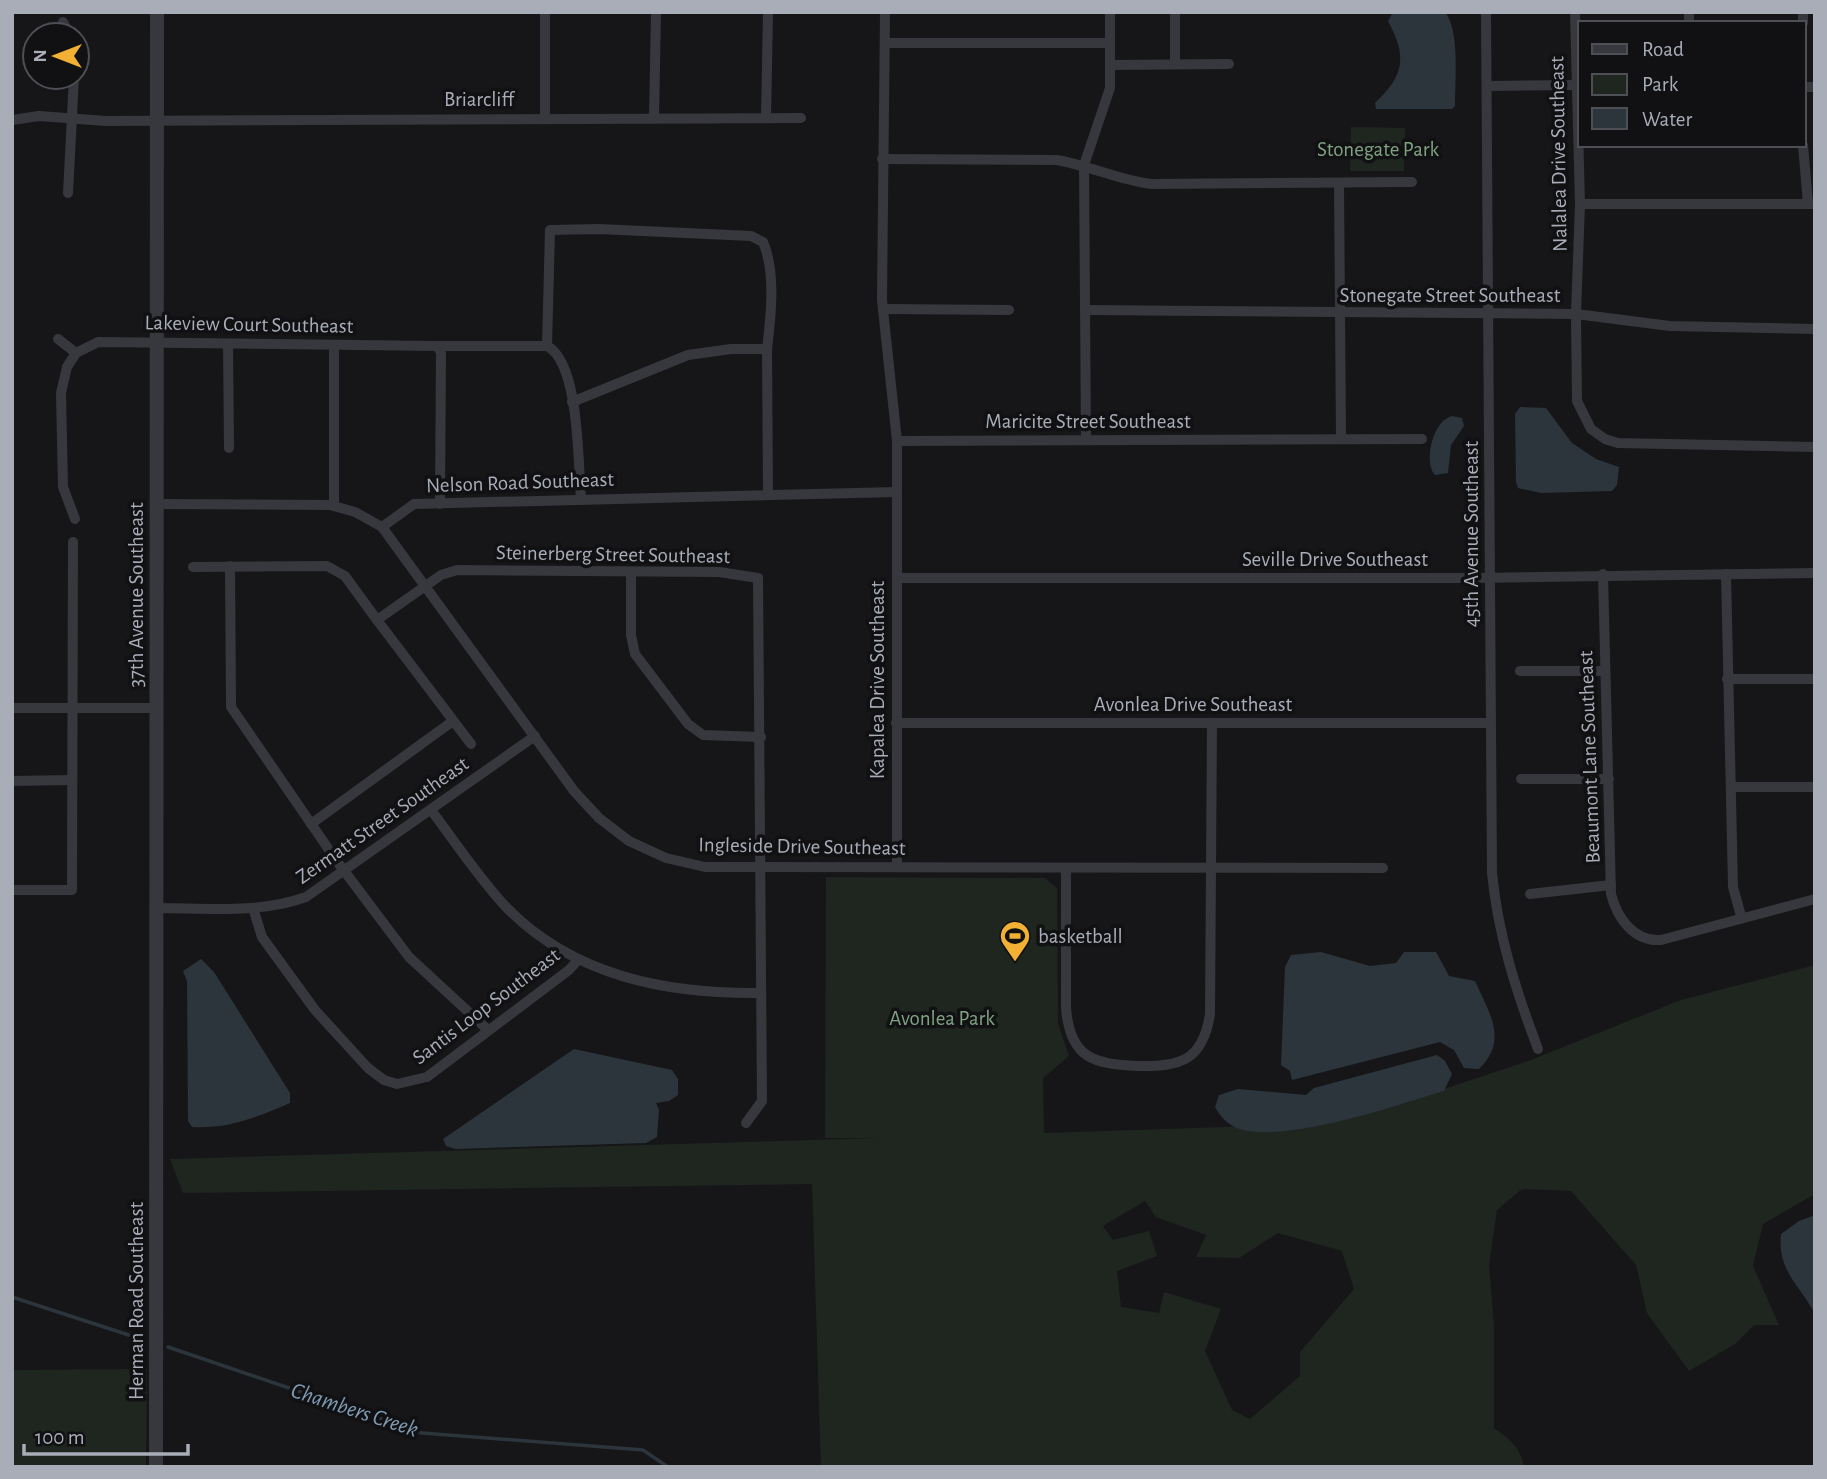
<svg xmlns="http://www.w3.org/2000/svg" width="1827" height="1479" font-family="'Alegreya Sans',sans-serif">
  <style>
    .green { fill: #1e261f; fill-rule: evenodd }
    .water { fill: #2c353c }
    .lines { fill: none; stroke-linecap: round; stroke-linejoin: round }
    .stream { stroke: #2c353c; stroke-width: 3.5 }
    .minor { stroke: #37383d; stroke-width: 10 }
    .tertiary { stroke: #37383d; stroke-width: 14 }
    .labels { text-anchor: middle; stroke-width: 7; stroke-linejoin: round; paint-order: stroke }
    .street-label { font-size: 21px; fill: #a8adb8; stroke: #111113 }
    .park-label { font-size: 21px; fill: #7fa381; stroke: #111113 }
    .poi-label { font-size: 21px; fill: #a8adb8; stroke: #111113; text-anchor: start }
    .water-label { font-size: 23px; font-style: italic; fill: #7f9bb3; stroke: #111113 }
  </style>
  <rect width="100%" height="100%" fill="#161618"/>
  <g class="green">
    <polygon points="1351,127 1405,128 1404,171 1350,171"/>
    <path d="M826 877 1045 878 1057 888 1058 1023 1069 1056 1043 1078 1044 1133 1291 1125 1399 1104 1528 1061 1681 1000 1815 965V1194L1763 1224 1753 1266 1779 1325H1754L1735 1344 1689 1371 1647 1313 1636 1265 1571 1191 1522 1189 1497 1210 1489 1265 1494 1326V1428C1509 1438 1521 1448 1524 1467H821L812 1184 183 1193 170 1159 879 1138H825ZM1145 1201 1156 1217 1206 1235 1196 1257 1239 1258 1278 1233 1342 1251 1354 1289 1300 1352V1376L1250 1419 1232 1410 1205 1351 1221 1309 1164 1292 1159 1313 1121 1307 1117 1271 1157 1256 1149 1231 1113 1240 1103 1226Z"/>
    <polygon points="147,1369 146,1467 12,1467 12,1370"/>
  </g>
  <g class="water">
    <path d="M1393 12H1445C1460 30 1455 83 1455 106L1452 109H1376L1375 103C1405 75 1407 56 1388 21Z"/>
    <polygon points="1520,407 1546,408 1572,443 1596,459 1619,467 1617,485 1612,491 1541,493 1518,488 1516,482 1515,414"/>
    <path d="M1452 416 1462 418 1464 426 1451 445 1448 473 1435 475C1423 462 1433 420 1452 416Z"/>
    <path d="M1321 952 1370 966 1396 963 1404 952H1436L1449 976 1475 981C1489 1013 1509 1040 1479 1069L1464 1068 1454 1050 1440 1042 1292 1080 1290 1071 1281 1065 1285 967 1291 955Z"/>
    <path d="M201 959 214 972 290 1093V1103C257 1117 229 1129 192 1127L188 1121 187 981 183 971Z"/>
    <polygon points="574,1049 672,1070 678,1079 678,1095 669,1101 656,1103 659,1110 657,1137 646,1143 456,1149 446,1146 443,1139"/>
    <path d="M1437 1055 1445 1061 1452 1074 1444 1091C1394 1106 1293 1141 1243 1130 1230 1127 1221 1118 1215 1107L1219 1095 1238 1089 1306 1095 1314 1088Z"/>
    <path d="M1815 1215V1314C1800 1285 1777 1271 1781 1234L1799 1221Z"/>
  </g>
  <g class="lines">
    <g class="stream">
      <polyline points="12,1297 144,1340"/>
      <polyline points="168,1347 422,1433 643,1450 668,1467"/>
    </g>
    <g class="minor">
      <polyline points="885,12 882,300 897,441 1422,439"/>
      <polyline points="1175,12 1175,64"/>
      <path d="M1486 12 1492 873C1498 935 1516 991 1538 1049"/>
      <polyline points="1575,12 1580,204 1576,314 1577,401 1591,429 1605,439 1618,443 1815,447"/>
      <polyline points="1689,12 1689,23"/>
      <polyline points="1803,12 1803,23"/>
      <polyline points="63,22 70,35"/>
      <polyline points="885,43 1110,43"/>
      <polyline points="1110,65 1229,64"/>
      <polyline points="1489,86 1580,85"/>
      <polyline points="1804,87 1815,87"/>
      <polyline points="545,118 545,12"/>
      <polyline points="654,118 656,12"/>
      <polyline points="766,118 768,12"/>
      <polyline points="12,120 39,116 106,121 801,118"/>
      <polyline points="1803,145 1808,204"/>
      <path d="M882 159 1057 160C1090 166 1119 180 1151 184L1412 182"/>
      <polyline points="1339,183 1341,439"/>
      <polyline points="68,193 74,77"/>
      <polyline points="1580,204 1815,204"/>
      <polyline points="883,309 1009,310"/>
      <polyline points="1085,310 1576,314 1670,326 1815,329"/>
      <polyline points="58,339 76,353"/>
      <polyline points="228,344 229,448"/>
      <polyline points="334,345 334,506"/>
      <path d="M437 346H547C580 363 578 465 581 500"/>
      <path d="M547 346 550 230 599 229 751 236 763 242C776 272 771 316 767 349"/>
      <polyline points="572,402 688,355 731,349 767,349 768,495"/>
      <polyline points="1086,440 1084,165 1110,88 1110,12"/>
      <polyline points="897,441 897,867"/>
      <polyline points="157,504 330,505 355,512 382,527 414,504 897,492"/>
      <polyline points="75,519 63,487 61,393 67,367 76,353 98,342 437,346 441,352 440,504"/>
      <polyline points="382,527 574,791 599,818 629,841 666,858 705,867 741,867 1383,868"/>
      <polyline points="230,566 231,707 336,860 409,957 487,1029"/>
      <polyline points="193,567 327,566 345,576 377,620 441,575 457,570 719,572 758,578 762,1101 746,1123"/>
      <polyline points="631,573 631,635 635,654 688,724 703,735 761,737"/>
      <path d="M1603 574 1611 894C1617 918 1634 942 1661 940L1815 899"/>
      <polyline points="1726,574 1733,887 1741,916"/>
      <polyline points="897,578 1471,578 1815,573"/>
      <polyline points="377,620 471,744"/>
      <polyline points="1520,671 1605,671"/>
      <polyline points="1727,679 1815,679"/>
      <polyline points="12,708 157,708"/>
      <polyline points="896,723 1490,723"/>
      <polyline points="1521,779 1609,779"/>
      <polyline points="12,781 72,780"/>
      <polyline points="1731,787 1815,787"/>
      <path d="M431 810C456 843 478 877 506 907 574 977 668 994 761 993"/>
      <polyline points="311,824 453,721"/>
      <path d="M1066 868V1008C1070 1058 1093 1064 1138 1066 1181 1067 1203 1060 1210 1014L1212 724"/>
      <polyline points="12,890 72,890 73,542"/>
      <polyline points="1530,894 1611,885"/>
      <path d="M157 908C206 908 259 914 306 897L535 736"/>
      <polyline points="253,908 262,937 315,1010 368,1068 384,1080 397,1084 427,1077 569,970 578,960"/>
    </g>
    <polyline class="tertiary" points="156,1467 157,12"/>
  </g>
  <defs>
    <g id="stadium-pin" transform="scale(1.575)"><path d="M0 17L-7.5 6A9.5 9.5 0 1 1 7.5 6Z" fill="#f2b134" stroke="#111113"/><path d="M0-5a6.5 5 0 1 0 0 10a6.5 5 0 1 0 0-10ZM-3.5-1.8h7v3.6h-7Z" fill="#111"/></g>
  </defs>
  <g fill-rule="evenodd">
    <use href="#stadium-pin" x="1015" y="936"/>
  </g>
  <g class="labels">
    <g class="street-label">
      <text x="479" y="106">Briarcliff</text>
      <text transform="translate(1558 154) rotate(-91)" y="7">Nalalea Drive Southeast</text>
      <text x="1450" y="302">Stonegate Street Southeast</text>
      <text transform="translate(249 324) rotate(1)" y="7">Lakeview Court Southeast</text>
      <text x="1088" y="428">Maricite Street Southeast</text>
      <text transform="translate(520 482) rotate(-2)" y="7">Nelson Road Southeast</text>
      <text transform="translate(1471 534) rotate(-90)" y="7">45th Avenue Southeast</text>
      <text transform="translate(613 554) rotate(1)" y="7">Steinerberg Street Southeast</text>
      <text x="1335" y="566">Seville Drive Southeast</text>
      <text transform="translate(136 595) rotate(-90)" y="7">37th Avenue Southeast</text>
      <text transform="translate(877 680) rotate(-90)" y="7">Kapalea Drive Southeast</text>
      <text x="1193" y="711">Avonlea Drive Southeast</text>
      <text transform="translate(1589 757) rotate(-92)" y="7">Beaumont Lane Southeast</text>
      <text transform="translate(382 820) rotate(-35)" y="7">Zermatt Street Southeast</text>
      <text transform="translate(802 846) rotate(1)" y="7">Ingleside Drive Southeast</text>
      <text transform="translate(486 1006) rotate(-37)" y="7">Santis Loop Southeast</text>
      <text transform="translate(136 1301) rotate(-90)" y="7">Herman Road Southeast</text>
    </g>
    <g class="park-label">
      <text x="1378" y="156">Stonegate Park</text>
      <text x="942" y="1025">Avonlea Park</text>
    </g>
    <g class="poi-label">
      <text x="1038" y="943">basketball</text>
    </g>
    <g class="water-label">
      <text transform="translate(355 1409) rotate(18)" y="8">Chambers Creek</text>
    </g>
  </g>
  <rect width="1827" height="1479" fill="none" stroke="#a8adb8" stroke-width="28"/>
  <rect x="1578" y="21" width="228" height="126" fill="#111113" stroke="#4d4f55" stroke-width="2"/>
  <rect x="1592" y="44" width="35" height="10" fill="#37383d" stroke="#4d4f55" stroke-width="2"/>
  <text x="1642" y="56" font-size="21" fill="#a8adb8">Road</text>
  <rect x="1592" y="74" width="35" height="21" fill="#1e261f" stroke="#4d4f55" stroke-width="2"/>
  <text x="1642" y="91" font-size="21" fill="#a8adb8">Park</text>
  <rect x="1592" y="108" width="35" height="21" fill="#2c353c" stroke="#4d4f55" stroke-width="2"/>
  <text x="1642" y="126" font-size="21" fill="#a8adb8">Water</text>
  <g transform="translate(56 56) rotate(270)"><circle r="33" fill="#111113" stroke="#4d4f55" stroke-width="2"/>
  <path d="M0-5L12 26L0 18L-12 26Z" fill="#f2b134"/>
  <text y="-10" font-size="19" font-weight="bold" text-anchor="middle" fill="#a8adb8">N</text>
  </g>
  <path d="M24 1444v10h164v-10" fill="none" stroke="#a8adb8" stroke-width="3.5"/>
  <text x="35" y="1444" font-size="21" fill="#a8adb8" stroke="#111113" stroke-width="5" paint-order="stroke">100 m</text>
</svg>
